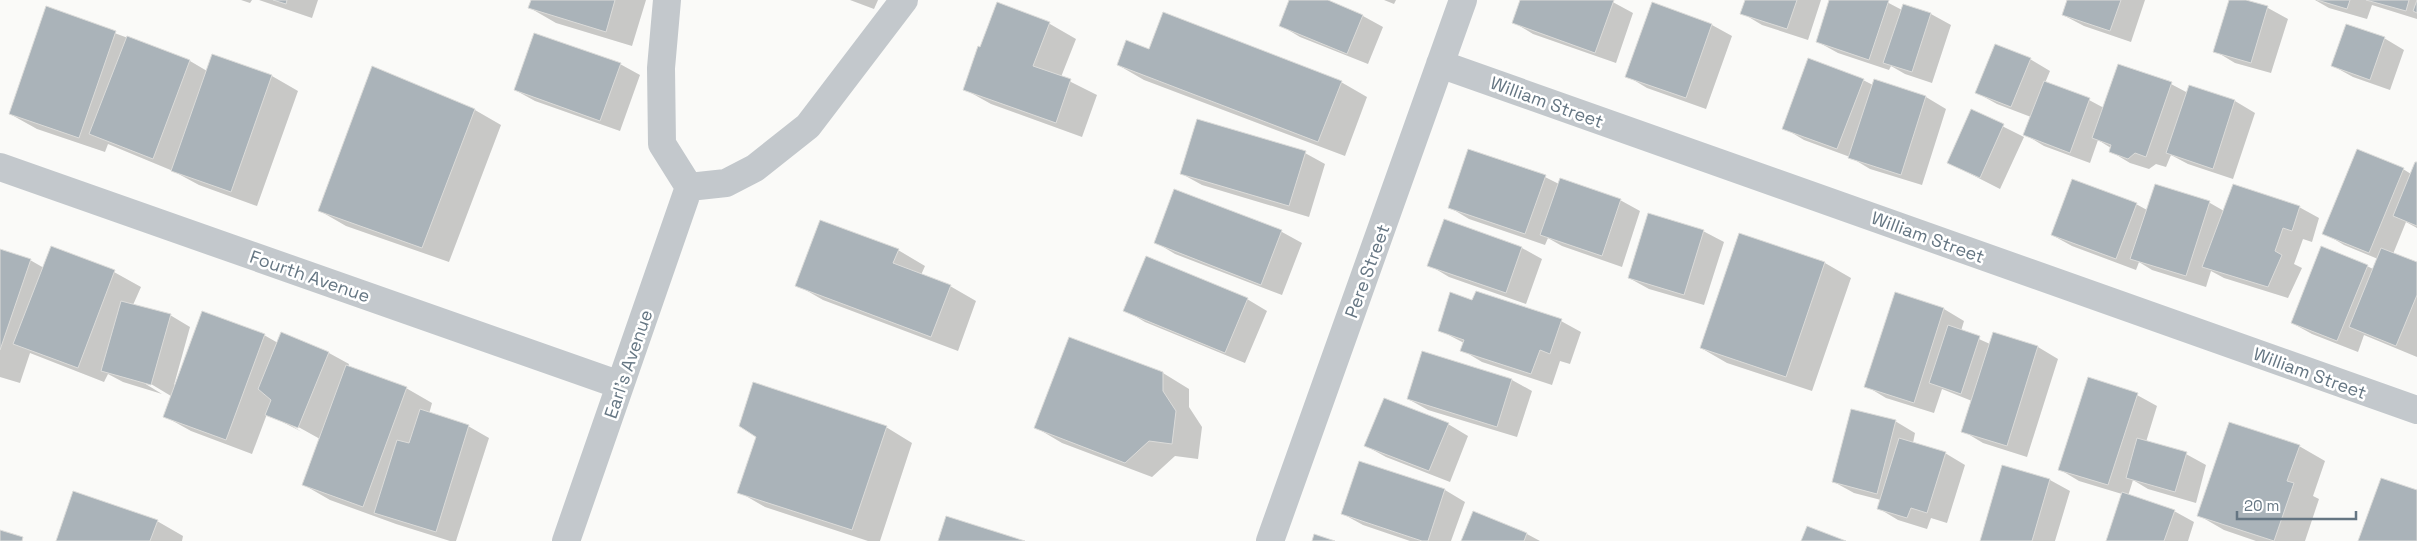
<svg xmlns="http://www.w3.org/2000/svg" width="2417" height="541" viewBox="0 0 2417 541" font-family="'Space Grotesk',sans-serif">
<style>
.shadow{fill:#0003}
.building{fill:#aab3b9;stroke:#dcdcda}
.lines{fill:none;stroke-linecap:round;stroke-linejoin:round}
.minor{stroke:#c3c8cc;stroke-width:28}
.labels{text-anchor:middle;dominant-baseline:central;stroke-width:5;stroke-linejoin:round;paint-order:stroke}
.street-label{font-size:18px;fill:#657683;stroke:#fff}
</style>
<rect width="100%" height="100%" fill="#fafaf8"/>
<!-- shadow -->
<path class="shadow" d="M241,0h11l-2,3z
M259,0h59l-6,18z
M532,0h114l-14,46 -76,-23 -26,-15z
M850,0h28l-4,9z
M1291,0h33l39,16 20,11 -15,37 -68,-27 -20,-12z
M1384,0h12l-2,4z
M1521,0h88l24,13 -17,50 -83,-29 -20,-12z
M1746,0h75l-13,40 -46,-15 -20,-12z
M1831,0h52l19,10 2,-4 27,8 20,11 -19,58 -27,-9 -14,-8 -2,4 -51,-17 -20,-11z
M2068,0h77l-14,42 -47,-16 -21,-11z
M2230,0h12l26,8 20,11 -17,54 -36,-10 -20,-12z
M2315,0h102v19l-45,-14 -5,14 -38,-11z
M998,4l52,20 26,15 -15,38 36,18 -15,42 -91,-33 -27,-15z
M1653,4l59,21 20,11 -26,73 -59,-21 -20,-12z
M47,8l143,53 17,10 65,5 26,15 -41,115 -58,-21 -26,-14 -65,-27 -3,8 -68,-23 -27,-15z
M2384,38l20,12 -14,40 -37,-13 -20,-11z
M2030,59l20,12 -5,12 44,17 15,8 67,-24 17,9 47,8 20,12 -22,66 -45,-15 -17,-9 -5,12 -10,-3 -7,5 -19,-6 -20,-12 1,-3 -13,-8 -8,23 -46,-17 -20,-12 7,-17 -34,-13 -20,-11z
M620,64l20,11 -20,56 -85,-30 -20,-11z
M1118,65l223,17 26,15 -22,59 -201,-76z
M373,68l102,42 26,15 -52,137 -103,-36 -26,-15z
M1863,80l10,5 2,-4 51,16 20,12 -24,76 -52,-16 -20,-12 -46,-17 -20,-12z
M1972,111l52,26 -24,52 -51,-26z
M1305,153l20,11 -16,53 -107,-32 -20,-11z
M2417,164v64l-11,-6 -13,32 24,10v93l-53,-22 -6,17 -46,-18 -20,-11 75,-57 6,3 5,-10 -34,-14 -20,-12 79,-64 8,5z
M1545,177l14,7 61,16 20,11 -18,56 -60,-21 -14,-8 -3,7 -76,-26 -20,-12z
M2155,185l55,18 14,8 75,-4 20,11 -7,24 -9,-3 -9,25 8,4 -14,30 -64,-20 -13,-7 -5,16 -54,-17 -13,-8 -3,8 -64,-24 -20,-11 84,-31 11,6z
M1175,191l107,41 20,11 -20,52 -107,-41 -20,-12z
M1444,221l78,27 20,11 -16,45 -77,-27 -20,-12z
M821,222l77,28 27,16 -4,9 29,11 26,15 -18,50 -135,-51 -26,-15z
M1703,231l21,11 -20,63 -55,-16 -20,-11z
M1740,234l85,29 26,15 -39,113 -85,-28 -26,-15z
M51,248l63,24 27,15 -8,18 37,10 20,12 -16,58 90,-50 14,8 4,-10 47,20 20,11 -1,3 58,21 26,15 -3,11 39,12 21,12 -33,103h-6l-54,-17 -66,-24 -26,-15 16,-46 -27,-15 -1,2 10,6 -35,-18 -15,40 -61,-23 -27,-15 7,-20 -25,-15 -2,2 18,11 -39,-12 -15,-8 -4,8 -74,-29 -10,30 -20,-6v-127l30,10 14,8z
M1895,293l49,16 20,12 -3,10 29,13 4,-11 44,14 20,12 -31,98 -44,-14 -20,-12 9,-30 -30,-12 -8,24 -48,-15 -20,-12z
M1247,299l20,12 -22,52 -100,-41 -20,-12z
M1473,302l88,19 20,11 -11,32 -10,-3 -8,24 -70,-23 -20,-12 2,-7 -25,-13z
M1423,352l89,28 20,11 -15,46 -89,-27 -20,-11z
M1163,373l26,16v18l13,20 -4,32 -23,-3 -23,21 -90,-34 -27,-16z
M2137,395l20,11 -11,36 40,12 20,11 -10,38 -48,-14 -15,-9 -5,16 46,15 20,11 -6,19h-81l15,-47 -43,-13 -20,-12z
M1895,421l20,12 -2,10 32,10 20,12 -18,58 -16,-5 -4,11 -29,-9 -20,-12 3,-8 -27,-7 -20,-11z
M1448,424l20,12 -18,46 -64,-25 -20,-11z
M886,427l26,16 -32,98h-12l-103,-34 -26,-15 18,-56z
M2299,446l26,15 -12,35 6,3 -14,42h-49l-32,-11 -26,-15z
M1360,462l85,28 20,12 -14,39h-41l-47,-16 -20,-11z
M2050,480l20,11 -15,50h-74z
M1474,513l53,21 13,7h-78z
M157,521l26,15 -1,5h-125z"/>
<!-- building -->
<path class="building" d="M273,0h14l-1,4z
M531,0h84l-9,32 -78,-24z
M1289,0h39l35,15 -16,39 -68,-28z
M1520,0h94l-19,53 -83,-30z
M1745,0h52l-10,29 -47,-15z
M1829,0h60l-20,60 -53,-18z
M2067,0h54l-11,31 -48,-16z
M2229,0h17l22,6 -17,57 -38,-11z
M2317,0h33l-3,9z
M2366,0h43l-3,11z
M2417,0v13l-4,-2z
M997,2l53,20 -17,44 38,13 -15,44 -93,-33 15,-44 2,1z
M1652,2l60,22 -26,74 -61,-21z
M1903,4l28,9 -19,59 -29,-9z
M46,6l70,25 -37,107 -70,-24z
M1163,12l179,69 -24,61 -201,-77 9,-25 23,9z
M2346,24l39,13 -15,43 -39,-14z
M534,33l87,30 -21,58 -86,-31z
M127,36l63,24 -37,99 -64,-25z
M1995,44l36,14 -20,49 -36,-14z
M212,54l60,21 -41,117 -60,-21z
M1808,58l56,21 -27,70 -55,-20z
M2118,64l54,18 -26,75 -11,-4 -7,6 -19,-7 2,-7 -19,-7z
M372,66l103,43 -53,139 -104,-37z
M1874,79l52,17 -25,79 -53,-17z
M2044,81l46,17 -20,55 -47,-18z
M2189,85l46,15 -22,69 -47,-16z
M1971,109l33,15 -24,54 -33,-15z
M1197,119l109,32 -17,55 -109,-32z
M1468,149l78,26 -21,59 -77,-26z
M2357,149l47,19 -35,85 -47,-19z
M2415,162h2v64l-24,-10z
M1560,178l61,21 -19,57 -62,-21z
M2072,179l65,24 -21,56 -65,-24z
M2155,184l55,17 -24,75 -56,-17z
M2233,184l67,22 -8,25 -9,-3 -8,23 7,4 -14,32 -66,-20z
M1174,189l108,41 -21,55 -107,-42z
M1648,213l56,17 -20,65 -56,-17z
M1444,219l78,28 -16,46 -79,-27z
M820,220l79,29 -6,14 58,22 -20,52 -136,-51z
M1739,233l86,29 -39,115 -86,-29z
M51,246l64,24 -37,98 -65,-24z
M2321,246l47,19 -31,76 -46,-18z
M2381,248l36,14v33l-21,51 -47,-19z
M0,249l31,10 -31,91z
M1146,256l102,42 -23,55 -102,-42z
M1476,291l86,28 -12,35 -10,-4 -9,24 -71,-23 4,-11 -26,-9 12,-39 22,8z
M1895,292l49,16 -30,95 -50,-16z
M121,301l50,13 -20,71 -50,-14z
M202,311l63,23 -39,106 -63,-23z
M1948,325l32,11 -19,58 -32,-11z
M281,332l48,20 -31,76 -33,-13 6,-15 -13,-11z
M1993,332l45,14 -31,100 -46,-14z
M1069,337l94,35v19l13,20 -4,33 -23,-3 -24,22 -91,-35z
M1422,351l90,28 -15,48 -90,-28z
M346,365l61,22 -44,120 -61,-22z
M2088,377l50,16 -30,92 -50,-15z
M753,382l134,44 -35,104 -115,-37 19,-56 -17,-11z
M1384,398l65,25 -20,48 -65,-25z
M420,409l49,16 -33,107 -62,-19 23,-73 12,3z
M1851,409l45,11 -19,74 -45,-12z
M2229,422l71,23 -13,36 7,2 -20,58 -77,-25z
M1899,438l47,14 -19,61 -16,-5 -4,10 -30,-9z
M2137,438l50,14 -12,40 -49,-14z
M1359,461l86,28 -17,52h-6l-81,-27z
M2002,465l48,14 -18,62h-52z
M2381,478l36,12v51h-59z
M73,491l85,29 -8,21h-94z
M2122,492l53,18 -11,31h-58z
M1473,511l54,22 -3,8h-63z
M946,516l79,25h-87z
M1807,526l39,15h-45z
M0,530l23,7 -1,4h-22z
M1314,534l21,7h-23z"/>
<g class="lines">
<!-- minor -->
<path class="minor" d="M667,0l-6,68 1,76 27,43
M1440,64l977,346
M0,167l620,218
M689,187l37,-4 29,-15 53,-42 96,-126
M566,541l123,-354
M1270,541l193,-541"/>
</g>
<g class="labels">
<!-- street labels -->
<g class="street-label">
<text transform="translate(1547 102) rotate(20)">William Street</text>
<text transform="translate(1928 237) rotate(20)">William Street</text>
<text transform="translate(1367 271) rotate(-70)">Pere Street</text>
<text transform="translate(310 276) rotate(19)">Fourth Avenue</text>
<text transform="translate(628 364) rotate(-71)">Earl's Avenue</text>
<text transform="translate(2310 373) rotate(20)">William Street</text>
</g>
</g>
<!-- scale -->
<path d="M2237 511v8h119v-8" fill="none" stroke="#657683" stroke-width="2.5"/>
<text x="2244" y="511" font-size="15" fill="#657683" stroke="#ffffff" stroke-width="4" paint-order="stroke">20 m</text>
</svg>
